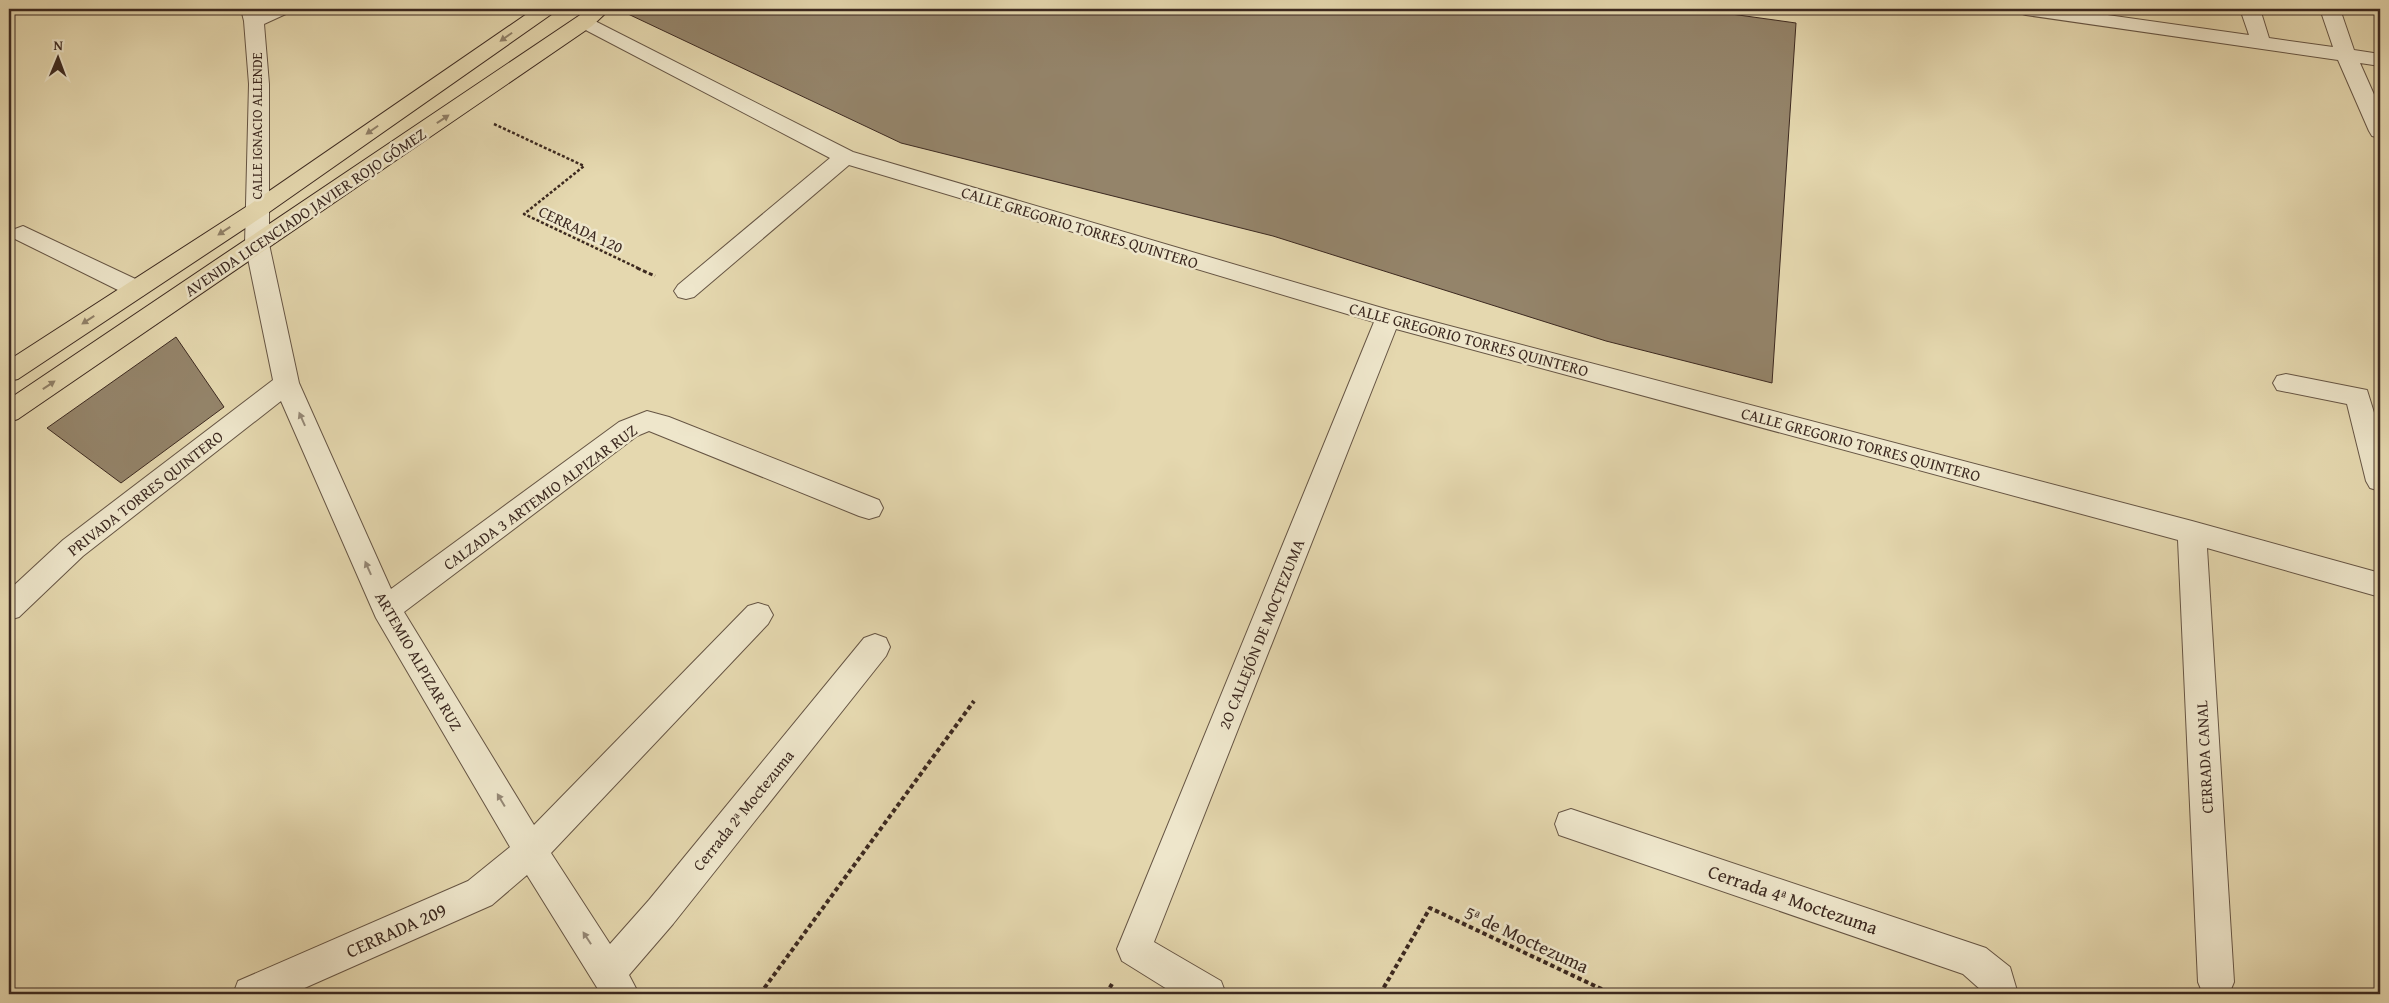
<svg xmlns="http://www.w3.org/2000/svg" width="2389" height="1003" viewBox="0 0 2389 1003" font-family="'Gentium Book Plus',serif">
<style>
.building{fill:#94846a;stroke:#3c2920}
.lines{fill:none;stroke-linecap:round;stroke-linejoin:round}
.minor-casing{stroke:#654;stroke-width:2}
.major-casing{stroke:#3c2920;stroke-width:2}
.path-far2{stroke:#3c2920;stroke-width:2.5;stroke-dasharray:3 2;stroke-linecap:butt}
.path-far1{stroke:#3c2920;stroke-width:3;stroke-dasharray:4 2.5;stroke-linecap:butt}
.path{stroke:#3c2920;stroke-width:4;stroke-dasharray:4.5 3;stroke-linecap:butt}
.minor{fill:#eee6cb;fill-rule:evenodd}
.major{fill:#e5d8af;fill-rule:evenodd}
.oneway{fill:#908068}
.oneway2{fill:#958876}
.labels{text-anchor:middle;dominant-baseline:central;stroke-width:5;stroke-linejoin:round;paint-order:stroke}
.far-street-label{font-size:14px;fill:#3c2920;stroke:#eee6cb}
.street-label{font-size:16px;fill:#3c2920;stroke:#eee6cb}
.near-street-label{font-size:19px;fill:#3c2920;stroke:#eee6cb}
</style>
<rect width="100%" height="100%" fill="#e5d8af"/>
<filter id="stains"><feTurbulence type="fractalNoise" baseFrequency=".004" numOctaves="4"/><feColorMatrix values="0 0 0 0 .2 0 0 0 0 .09 0 0 0 0 .02 0 0 0 .5 -.17"/></filter>
<radialGradient id="worn" r=".72"><stop offset=".6" stop-color="#630" stop-opacity="0"/><stop offset="1" stop-color="#630" stop-opacity=".3"/></radialGradient>
<!-- building -->
<path class="building" d="M634,9h1061l101,14 -24,360 -166,-42 -333,-105 -372,-93 -273,-129z
M176,337l48,70 -103,76 -74,-55z"/>
<g class="lines">
<!-- minor casing -->
<g class="minor-casing">
<path id="minor" d="M241,9h50l-3,4 -24,11 5,60v160l30,139 92,206 228,-167 28,-11 22,6 210,83 4,8 -4,8 -10,3 -10,-3 -210,-85 -12,5 -233,176 130,213 214,-219 10,-3 10,3 5,9 -5,9 -217,229 59,91 39,-44 215,-262 11,-4 11,4 4,9 -4,9 -213,268 -44,51 10,19h-38l-74,-119 -35,30 -201,89h-58l5,-13 230,-100 42,-34 -134,-229 -95,-217 -198,155 -64,61 -10,3v-30l54,-50 210,-160 -28,-136 4,-160 -5,-63z
M2016,9h49l184,26 -9,-26h20l9,29 64,9 -13,-38h20l14,41 26,4v12l-20,-3 20,45v30l-8,-2 -3,-5 -31,-71 -312,-45 -7,-2z
M585,16l268,136 536,158 803,211 188,52v24l-173,-49 27,434 -5,12h-26l-5,-12 -20,-442 -782,-211 -242,613 67,39 5,13h-51l-53,-33 -5,-12 257,-627 -525,-157 -155,132 -8,2 -8,-2 -4,-6 4,-6 152,-127 -252,-132 -3,-4 3,-4z
M23,226l121,57 4,6 -4,6 -8,2 -8,-2 -113,-56 -4,-5 4,-5z
M2286,374l81,16 13,42v59l-10,-3 -4,-7 -19,-77 -70,-14 -4,-7 4,-7z
M1571,809l415,139 24,19 8,27h-36l-1,-4 -18,-16 -404,-139 -4,-11 4,-11z"/>
</g>
<!-- major casing -->
<g class="major-casing">
<path id="major" d="M534,9h22l-3,4 -288,202 -247,164 -9,2v-21l240,-155z
M589,9h21l-18,17 -574,393 -9,3v-23z"/>
</g>
<!-- path-far2 -->
<path class="path-far2" d="M494,124l90,42 -60,48 116,55"/>
<!-- path-far1 -->
<path class="path-far1" d="M637,268l18,8"/>
<!-- path -->
<path class="path" d="M760,994l214,-293
M1106,994l6,-10
M1380,994l50,-86 182,86"/>
<!-- minor -->
<use href="#minor" class="minor"/>
<!-- major -->
<use href="#major" class="major"/>
</g>
<!-- one-way arrows -->
<defs><path id="oneway-solid" d="M-6-.8H1V-3.2L6.5 0L1 3.2V.8H-6Z" transform="scale(1.25)"/></defs>
<g class="oneway">
<use href="#oneway-solid" transform="translate(506 37) rotate(145)"/>
<use href="#oneway-solid" transform="translate(443 119) rotate(-34)"/>
<use href="#oneway-solid" transform="translate(372 130) rotate(145)"/>
<use href="#oneway-solid" transform="translate(224 231) rotate(147)"/>
<use href="#oneway-solid" transform="translate(88 320) rotate(147)"/>
<use href="#oneway-solid" transform="translate(49 385) rotate(-34)"/>
</g>
<g class="oneway2">
<use href="#oneway-solid" transform="translate(302 419) rotate(-114)"/>
<use href="#oneway-solid" transform="translate(368 568) rotate(-114)"/>
<use href="#oneway-solid" transform="translate(501 800) rotate(-121)"/>
<use href="#oneway-solid" transform="translate(587 938) rotate(-123)"/>
</g>
<g class="labels">
<!-- far-street labels -->
<g class="far-street-label">
<text transform="translate(257 126) rotate(-90)">CALLE IGNACIO ALLENDE</text>
</g>
<!-- street labels -->
<g class="street-label">
<text transform="translate(305 212) rotate(-34)">AVENIDA LICENCIADO JAVIER ROJO GÓMEZ</text>
<text transform="translate(1080 227) rotate(17)">CALLE GREGORIO TORRES QUINTERO</text>
<text transform="translate(581 229) rotate(25)">CERRADA 120</text>
<text transform="translate(1469 339) rotate(15)">CALLE GREGORIO TORRES QUINTERO</text>
<text transform="translate(1861 444) rotate(15)">CALLE GREGORIO TORRES QUINTERO</text>
<text transform="translate(145 493) rotate(-38)">PRIVADA TORRES QUINTERO</text>
<text transform="translate(540 497) rotate(-36)">CALZADA 3 ARTEMIO ALPIZAR RUZ</text>
<text transform="translate(1261 634) rotate(-68)">2O CALLEJÓN DE MOCTEZUMA</text>
<text transform="translate(419 661) rotate(60)">ARTEMIO ALPIZAR RUZ</text>
<text transform="translate(2204 757) rotate(-93)">CERRADA CANAL</text>
<text transform="translate(743 810) rotate(-51)">Cerrada 2ª Moctezuma</text>
</g>
<!-- near-street labels -->
<g class="near-street-label">
<text transform="translate(1793 899) rotate(19)">Cerrada 4ª Moctezuma</text>
<text transform="translate(396 930) rotate(-24)">CERRADA 209</text>
<text transform="translate(1527 939) rotate(25)">5ª de Moctezuma</text>
</g>
</g>
<!-- margin -->
<rect width="2389" height="1003" fill="none" stroke="#e5d8af" stroke-width="30"/>
<rect x="10" y="10" width="2369" height="983" fill="none" stroke="#3c2920" stroke-width="2.5"/>
<rect x="15" y="15" width="2359" height="973" fill="none" stroke="#3c2920"/>
<!-- north arrow -->
<g transform="translate(58 58) rotate(1)" stroke="#eee6cb" stroke-width="4" paint-order="stroke">
<path d="M0-4L9 19L0 12L-9 19Z" fill="#3c2920"/>
<text y="-8" font-size="14" font-weight="bold" text-anchor="middle" fill="#3c2920">N</text>
</g>
<rect width="100%" height="100%" filter="url(#stains)"/>
<rect width="100%" height="100%" fill="url(#worn)"/>
</svg>
